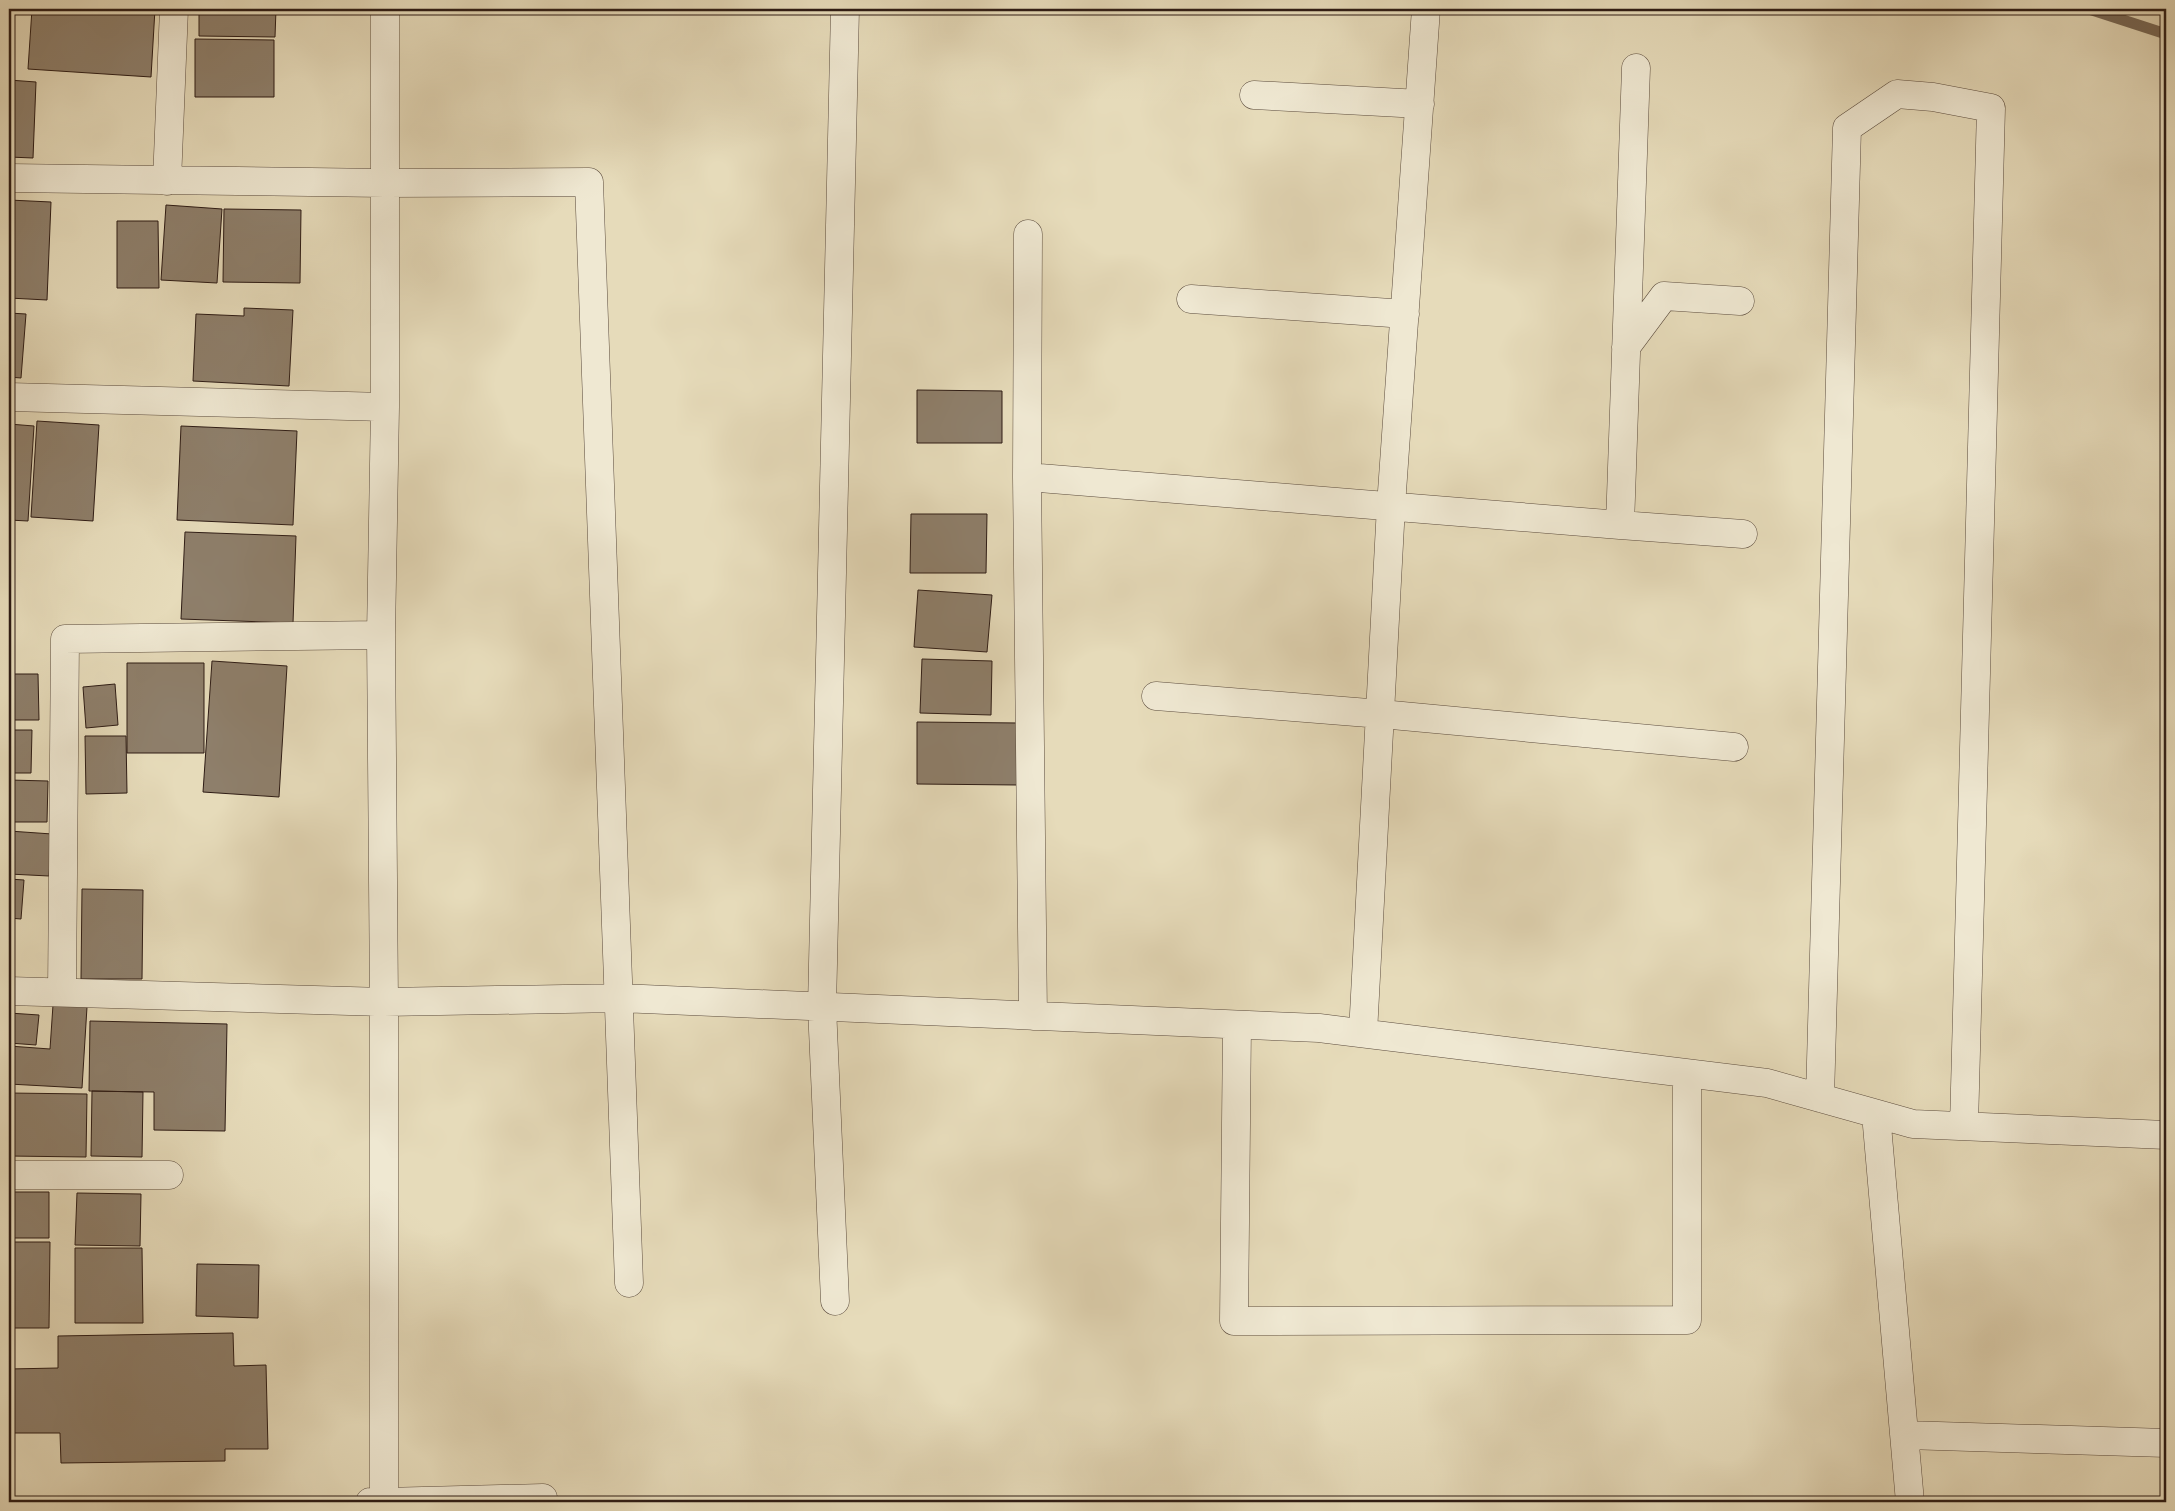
<svg xmlns="http://www.w3.org/2000/svg" width="2175" height="1511" viewBox="0 0 2175 1511" font-family="'IM FELL Great Primer',serif">
<style>
.lines{fill:none;stroke-linecap:round;stroke-linejoin:round}
.stream{stroke:#776856;stroke-width:11}
.building{fill:#8e7f6b;stroke:#2e1c15}
.minor-casing{stroke:#5c4c3e;stroke-width:29}
.minor{stroke:#efe8d2;stroke-width:28}
</style>
<rect width="100%" height="100%" fill="#e6dbba"/>
<filter id="stains"><feTurbulence type="fractalNoise" baseFrequency=".004" numOctaves="4"/><feColorMatrix values="0 0 0 0 .2 0 0 0 0 .09 0 0 0 0 .02 0 0 0 .5 -.17"/></filter>
<radialGradient id="worn" r=".72"><stop offset=".6" stop-color="#630" stop-opacity="0"/><stop offset="1" stop-color="#630" stop-opacity=".3"/></radialGradient>
<g class="lines">
<!-- stream -->
<path class="stream" d="M2089,9l77,25"/>
</g>
<!-- building -->
<path class="building" d="M32,9h123l-4,68 -123,-8z
M199,9h77l-1,28 -76,-1z
M195,39l79,1v57h-79z
M9,80l27,2 -3,76 -24,-1z
M9,200l42,2 -4,98 -38,-2z
M166,205l56,4 -5,74 -56,-3z
M224,209l77,1 -1,73 -77,-1z
M117,221h41l1,67h-42z
M244,308l49,2 -4,76 -96,-5 3,-67 48,2z
M9,313l17,1 -5,64 -12,-1z
M917,390l85,1v52h-85z
M37,421l62,4 -6,96 -62,-4z
M9,424l25,2 -6,95 -19,-1z
M181,426l116,5 -4,94 -116,-5z
M911,514h76l-1,59h-76z
M185,532l111,4 -3,87 -112,-4z
M918,590l74,5 -5,57 -73,-5z
M922,659l70,2 -1,54 -71,-2z
M212,661l75,5 -8,131 -76,-5z
M127,663h77v90h-77z
M9,674h29l1,46h-30z
M115,684l3,41 -32,3 -3,-41z
M917,722l102,1 -1,62 -101,-1z
M9,730h23l-1,43h-22z
M85,736h41l1,57 -41,1z
M9,780l39,1 -1,41h-38z
M9,831l43,3 -3,42 -40,-2z
M9,879l15,1 -3,39 -12,-1z
M82,889l61,1 -1,89h-61z
M53,1005l34,2 -5,81 -73,-4v-38l41,3z
M9,1013l30,2 -3,30 -27,-2z
M90,1021l137,3 -2,107 -71,-1v-38l-65,-1z
M92,1091l51,1 -1,65 -51,-1z
M9,1093l78,1 -1,63 -77,-1z
M9,1192h40v46h-40z
M77,1193l64,1 -1,52 -65,-1z
M9,1242h41l-1,86h-40z
M75,1248h67l1,75h-68z
M197,1264l62,1 -1,53 -62,-2z
M233,1333l1,33 32,-1 2,84h-43v12l-164,2 -1,-30h-51v-64l49,-1v-32z"/>
<g class="lines">
<!-- minor casing -->
<g class="minor-casing">
<path id="minor" d="M1254,95l166,9
M9,178l376,5 204,-1 40,1101
M167,181l7,-172
M1191,299l214,15
M1626,347l38,-51 76,5
M9,397l376,10
M1027,477l1,-243
M1620,525l123,9
M1156,696l225,18 353,33
M9,991l375,11 -3,-367 4,-228v-398
M62,992l3,-353 316,-4
M1033,1016l-6,-539 593,48 16,-457
M1237,1025l-3,296 453,-1v-246
M1363,1033l28,-527 35,-497
M1820,1098l27,-970 50,-34 36,3 58,11 -27,1018
M1876,1114l34,388
M9,1175h160
M835,1301l-13,-294 23,-998
M1906,1435l260,8
M370,1502h14v-500l236,-4 699,30 448,55 146,41 253,11
M384,1502l159,-4"/>
</g>
<!-- minor -->
<use href="#minor" class="minor"/>
</g>
<!-- margin -->
<rect width="2175" height="1511" fill="none" stroke="#e6dbba" stroke-width="30"/>
<rect x="10" y="10" width="2155" height="1491" fill="none" stroke="#2e1c15" stroke-width="2.5"/>
<rect x="15" y="15" width="2145" height="1481" fill="none" stroke="#2e1c15"/>
<rect width="100%" height="100%" filter="url(#stains)"/>
<rect width="100%" height="100%" fill="url(#worn)"/>
</svg>
